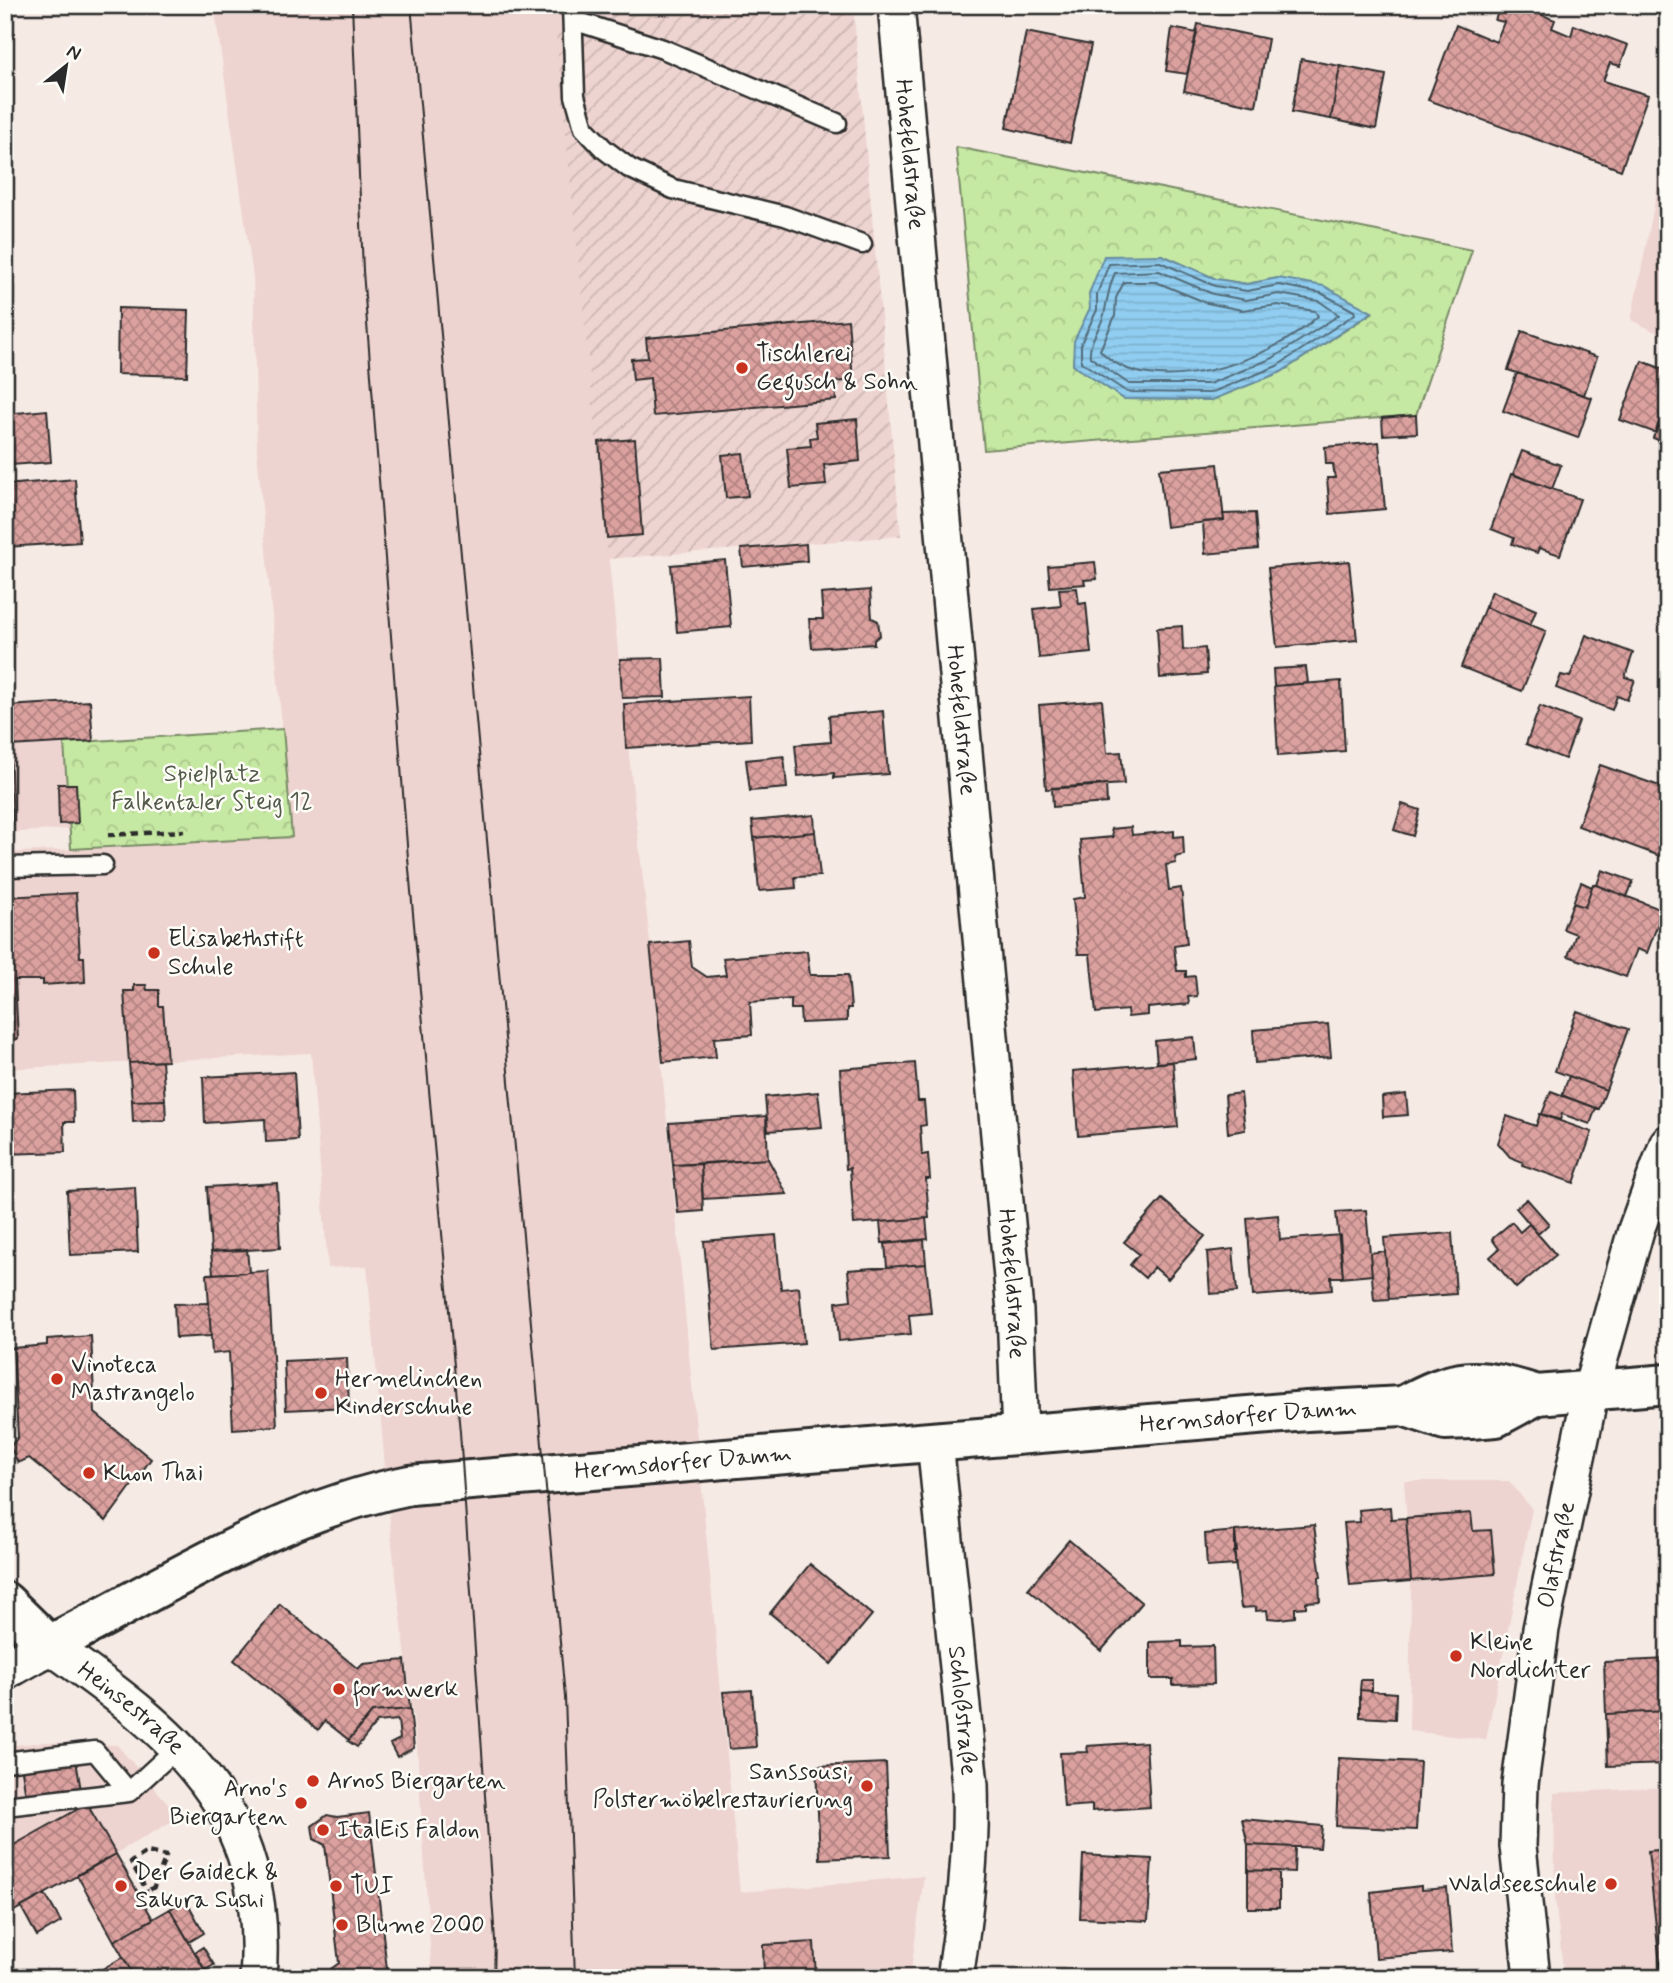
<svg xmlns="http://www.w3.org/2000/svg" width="1673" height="1983" viewBox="0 0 1673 1983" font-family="Mynerve,sans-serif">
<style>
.built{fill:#eed4d0}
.industrial{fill:url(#industrial-furrows)}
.forest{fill:url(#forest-crowns);stroke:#788a66;stroke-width:2;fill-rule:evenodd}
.water{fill:url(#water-rules);stroke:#688ca1;stroke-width:2}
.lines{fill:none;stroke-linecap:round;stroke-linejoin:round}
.shore{stroke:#536c7a;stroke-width:2}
.building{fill:url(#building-cross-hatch);stroke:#2b2b2b;stroke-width:2}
.service-casing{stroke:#2b2b2b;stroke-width:23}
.minor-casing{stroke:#2b2b2b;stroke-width:40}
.tertiary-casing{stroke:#2b2b2b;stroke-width:44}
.secondary-casing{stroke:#2b2b2b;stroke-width:44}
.path{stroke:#2b2b2b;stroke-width:4.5;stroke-dasharray:7 5;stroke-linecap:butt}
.service{stroke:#fdfcf7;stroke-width:18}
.minor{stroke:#fdfcf7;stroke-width:35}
.tertiary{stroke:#fdfcf7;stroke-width:38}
.secondary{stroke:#fdfcf7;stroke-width:38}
.tram{stroke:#2b2b2b;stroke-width:2}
.poi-dot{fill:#c8321e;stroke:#fdfcf7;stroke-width:2.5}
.labels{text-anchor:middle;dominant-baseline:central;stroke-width:5;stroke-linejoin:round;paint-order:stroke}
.street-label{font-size:24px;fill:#2b2b2b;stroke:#fdfcf7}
.poi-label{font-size:24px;fill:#2b2b2b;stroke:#fdfcf7;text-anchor:start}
.park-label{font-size:24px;fill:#525a49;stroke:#fdfcf7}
</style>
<defs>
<pattern id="industrial-furrows" width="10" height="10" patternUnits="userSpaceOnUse" patternTransform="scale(1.75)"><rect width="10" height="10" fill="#eed4d0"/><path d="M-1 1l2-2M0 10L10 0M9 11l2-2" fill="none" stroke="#ccb6b3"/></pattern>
<pattern id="forest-crowns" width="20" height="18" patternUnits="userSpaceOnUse" patternTransform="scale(1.75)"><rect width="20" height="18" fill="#c5e8a2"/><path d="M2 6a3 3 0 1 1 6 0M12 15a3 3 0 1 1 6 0" fill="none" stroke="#a9c78c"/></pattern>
<pattern id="water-rules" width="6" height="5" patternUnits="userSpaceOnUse" patternTransform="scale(1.75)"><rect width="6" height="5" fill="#90cdf0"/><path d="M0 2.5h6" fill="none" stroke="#7cb0ce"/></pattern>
<pattern id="building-cross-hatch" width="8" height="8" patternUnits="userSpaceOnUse" patternTransform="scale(1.75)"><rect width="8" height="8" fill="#dba19f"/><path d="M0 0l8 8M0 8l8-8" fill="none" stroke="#b28382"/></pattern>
</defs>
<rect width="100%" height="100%" fill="#f6eae5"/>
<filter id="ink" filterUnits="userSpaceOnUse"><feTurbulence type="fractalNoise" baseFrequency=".0143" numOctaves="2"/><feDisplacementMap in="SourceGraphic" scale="14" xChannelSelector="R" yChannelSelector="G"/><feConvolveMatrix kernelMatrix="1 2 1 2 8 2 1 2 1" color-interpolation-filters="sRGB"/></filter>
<g filter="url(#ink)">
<!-- built -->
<path class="built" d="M214,5h354l2,25 -14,-4 67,675 27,241 90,950 184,-16 -14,102h-478l-15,-230 -25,-203 -25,-279 -39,2 -17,-215 -306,16v-216l287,-17 -35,-384 -4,-175z
M1668,136v202l-37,-18z
M64,743l5,86 -64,4v-86z
M1404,1481h105l23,28 -46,231 -77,-9 2,-150z
M44,1742l73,3 63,72 -175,99v-170z
M1668,1787v191h-104l-9,-79 -1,-106z"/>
<!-- industrial -->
<path class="industrial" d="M568,5h285l48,531 -293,23 -53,-534 14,5z"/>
<!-- forest -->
<path class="forest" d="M956,147l516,103 -56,165 -432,35zM1162,255l54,24 31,5 31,-6 94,35 -91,59 -69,28 -88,-1 -51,-34c3,-63 43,-76 89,-110z
M283,729l9,108 -221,12 -7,-106z"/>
<!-- water -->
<path class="water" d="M1162,255l54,24 31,5 31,-6 46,8 48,26 -91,60 -69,28 -88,-1 -51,-34 1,-24 16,-33 -1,-14 15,-38z"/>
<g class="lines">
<!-- shore -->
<path class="shore" d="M1160,262l55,24 32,5 32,-6 42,8 33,18 1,3 -78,52 -67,27 -83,-1 -46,-30v-19l16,-33v-16l12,-30z
M1159,271l54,23 33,6 33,-6 40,7 20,14 -66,43 -64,26h-80l-39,-27c-2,-18 13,-30 15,-47 3,-14 4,-24 10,-37z
M1124,282h32l51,21 35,7 36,-5 37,6 3,5c-44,44 -170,89 -218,34l15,-34 1,-18z"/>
</g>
<!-- building -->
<path class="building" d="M1501,5h17l37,15 -3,8 19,8 3,-11 54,20 -8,21 -10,-3 -7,18 45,14 -27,75 -193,-70 28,-75 40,17 8,-20 -9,-2z
M1198,24l70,15 -12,67 -72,-15z
M1172,28l25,5 -10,41 -21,-3z
M1026,32l65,13 -21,98 -64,-15z
M1301,59l39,7 -9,53 -39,-7z
M1340,66l46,9 -10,54 -45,-10z
M118,308l71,2 -2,66 -70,-2z
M848,320l5,60 -18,2 1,18 -183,16 -3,-38 -17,2 -2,-21 17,-1 -2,-20z
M1522,331l75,26 -13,38 -76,-25z
M1642,361l26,10v28l-12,34 -36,-13z
M1517,373l75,25 -14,40 -75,-27z
M1668,399v45l-15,-6z
M47,410l4,52 -40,3 -5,-51z
M1416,415l1,18 -34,2 -1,-17z
M857,419l3,42 -36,4 2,20 -35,3 -4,-40 24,-2 -1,-8 7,-1 -2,-14z
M635,439l7,96 -35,3 -8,-96z
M1379,442l6,67 -55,5 -3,-36h8l-2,-14h-7l-1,-17z
M1522,451l39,14 -9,24 -39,-15z
M743,453l5,43 -22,2 -4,-43z
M1218,464l6,56 -58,7 -7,-58z
M1511,474l69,25 -20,56 -21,-7 -2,5 -25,-9 2,-6 -23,-9z
M75,479l5,63 -73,5 -2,-62z
M1255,513l3,36 -53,5 -2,-32 21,-2 -1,-6z
M806,544l1,17 -64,6 -2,-18z
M725,560l6,67 -54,5 -6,-67z
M1349,561l8,79 -80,7 -9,-79z
M1095,562l2,17 -13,1 1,4 -35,3 -2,-21z
M1077,588l2,16 7,-1 5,50 -52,5 -5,-49 27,-3 -2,-17z
M870,590l2,28 6,3 2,14 -6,5v4l-62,4 -3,-29h14l-2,-25z
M1492,591l44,19 -6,15 -45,-18z
M1485,607l61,24 -24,60 -61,-24z
M1182,626l1,24 22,-2 2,26 -47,4 -3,-50z
M1586,635l47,18 -8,24 10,3 -8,20 -10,-4 -5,14 -56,-22 5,-13 9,2z
M663,658l2,39 -43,1 -2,-39z
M1306,667l2,16 -34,3 -1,-17z
M1341,681l4,70 -67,5 -4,-70z
M749,696l2,44 -125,8 -2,-44z
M1102,700l5,53 14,-1 3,32 -78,5 -7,-84z
M90,701l3,40 -83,5 -3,-40z
M1540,706l39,15 -14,38 -39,-15z
M883,711l5,63 -54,4v-5l-36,3 -3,-31 36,-3 -2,-26z
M5,746h5l3,78h-8z
M784,756l3,32 -37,3 -4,-31z
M1600,765l68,24v70l-90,-33z
M58,784h18l2,39 -19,1z
M1106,784l1,19 -54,4 -1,-19z
M1402,804l18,6 -7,26 -19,-6z
M814,815l1,17 -61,6 -2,-17z
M1131,827l1,8 42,-4v6l9,-1 1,19 -9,2 1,6 -10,2 3,25 12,-2 6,56 -13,2 3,25h9v6l9,-1 2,20 -9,1 1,7 -41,4v7l-20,2 -1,-7 -31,3 -6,-59h-12l-5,-55 12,-2 -5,-57 33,-3 -2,-8z
M815,832l5,44 -25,1 1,11 -37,3 -5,-53z
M1602,870l31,11 -6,16 -30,-12z
M5,879l1,18 70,-4 4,64h4l1,25 -42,3v-5h-28l3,59 -13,2z
M1581,882l11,5 -7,20 -12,-4z
M1593,884l70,26 -16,43 -10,-4 -11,28 -58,-21 8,-22 -13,-5 10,-26 12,4z
M689,941l3,26 15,10 19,-2 -3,-17 84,-7 3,24h38l3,33h-4v13l-46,2 -1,-14h-9v-10l-41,3 2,33 -38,3 2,19 -53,5 -13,-117z
M134,985h12l1,5h12v16h4l4,55 -38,2 -5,-72h10z
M1577,1011l51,18 -22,61 -51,-19z
M1328,1024l3,33 -76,6 -2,-33z
M1194,1037l2,22 -39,4 -2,-22z
M162,1061l3,39 -33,1 -3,-38z
M1173,1062l5,65 -100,9 -5,-65z
M915,1063l3,38h6l2,24 -6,1 2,29 6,-1 2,25h-4l3,39 -75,6 -4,-56 -4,1 -6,-100z
M294,1072l4,68 -32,2 -1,-23 -60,4 -2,-46z
M1569,1076l37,14 -7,19 -37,-13z
M73,1090l1,32h-10l1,30 -60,2v-61z
M1551,1091l45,17 -6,16 -28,-10 -2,6 -18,-6z
M818,1092l4,35 -54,4 -3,-34z
M1241,1093l4,37 -17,3 -3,-38z
M1406,1094l2,21 -25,2 -1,-20z
M165,1100l1,20 -33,2 -1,-21z
M1540,1114l52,18 -18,51 -52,-18 1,-3 -13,-5 -12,-14 9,-27 29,10z
M766,1116l2,43 -95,6 -4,-42z
M768,1159l19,35 -84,5 -2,-35z
M701,1164l2,47 -25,2 -5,-48z
M277,1183l3,65 -69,4 -4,-65z
M135,1187l3,65 -68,3 -3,-64z
M1162,1199l43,37 -37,43 -14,-12 -9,11 -15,-13 9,-11 -15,-12z
M1527,1199l22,25 -11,10 -22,-26z
M1366,1210l6,65 -32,3 3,-1 -7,-65z
M1278,1215l2,25 60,-5 3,42h-12l1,13 -79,6 -6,-78z
M926,1218l2,21 -46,4 -2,-21z
M1512,1222l8,10 9,-8 27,31 -40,33 -26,-31 9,-8 -7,-10z
M1452,1233l4,61 -67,5 -5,-61z
M776,1235l5,54 18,-2 5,56 -90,7 -10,-109z
M924,1240l2,24 -39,3 -2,-23z
M247,1249l2,23 -36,2 -2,-22z
M1233,1249l4,43 -27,2 -3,-42z
M1385,1251l4,48 -15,1 -4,-47z
M926,1264l5,49 -22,2 2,19 -72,7 -3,-39 15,-2 -3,-30z
M268,1271l9,155 -44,3 -4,-77 -17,2 -5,-80z
M209,1303l2,33 -35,2 -2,-34z
M91,1336l4,77 56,46 -45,62 -77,-63 -11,5 -8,-16 8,-10 -5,-89 34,-3v-6z
M347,1358l2,49 -63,3 -2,-49z
M1390,1507l1,12 15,-1 5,63 -61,5 -6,-63 16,-1 -1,-12z
M1471,1513l2,18 18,-1 4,44 -84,7 -5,-63z
M1314,1525l7,52h-2l1,24 -14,1v5l-11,1v9l-16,2 -11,-1 -1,-8 -11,1v-4l-15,1 -7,-56h3l-2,-21z
M1235,1531v34l-28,2 -2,-33z
M1069,1540l73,63 -41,48 -73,-62z
M810,1564l62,51 -41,49 -61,-51z
M280,1604l78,65 5,-5 42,-4 5,49 -38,3 -23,28 -24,-19 -7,9 -84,-70z
M1182,1641v6l31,-1 1,38 -41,1v-6h-23v-37z
M1668,1659v52l-62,3 -2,-52z
M1361,1680h11v11l-12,-1z
M752,1690l4,57 -27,2 -6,-57z
M1360,1690l36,3 -1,26 -35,-2z
M410,1709l4,39 -17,9 -7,-13 10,-5 -2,-19 -21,2 -20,25 -9,-6 24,-29z
M1668,1711v53l-60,2 -2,-52z
M1146,1742l4,65 -58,4v-6l-28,2 -4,-54 28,-1 -1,-6z
M75,1755l8,47 -55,9 -7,-47z
M1339,1758l81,4 -4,68 -80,-4z
M886,1763l4,93 -70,3 -4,-93z
M87,1804l29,50 -111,62v-66z
M369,1813l19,165h-56l-1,-9 8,-6 -14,-118 -11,-6 -2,-13 15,-11 10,2z
M1242,1819l80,7 -2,22 -72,-3z
M1248,1845l47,2 -1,25 -46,-2z
M1668,1849v129h-13l6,-4 -13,-123z
M116,1854l37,65 -39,22 -37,-66z
M1083,1855l69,4 -4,62 -68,-3z
M1248,1870l31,1v37h-31z
M1421,1886v4l26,-2 5,64 -76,6 -5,-66z
M45,1894l16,28 -24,14 -16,-29z
M186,1900l18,33 -15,9 -19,-33z
M170,1909l38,67 -73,2 -21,-37z
M814,1942l2,36h-52l-1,-33z
M203,1947l11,18 -9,5 -10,-18z
M123,1957l12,21h-41l-2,-3z"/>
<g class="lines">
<!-- service casing -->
<g class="service-casing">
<path id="service" d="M572,5l3,91 9,32 20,21 25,19 44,21 112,27 77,28
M573,20l90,29 174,74
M5,867l98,-2
M5,1762l90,-11 34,41
M5,1806l124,-14 49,-45"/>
</g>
<!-- minor casing -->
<g class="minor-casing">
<g id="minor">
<path id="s1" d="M896,5l119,1306 5,124"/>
<path id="s2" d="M935,1442l35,343c2,66 -5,128 -15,193"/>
<path id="s3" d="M48,1644c127,90 223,162 210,334"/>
<path id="s4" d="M1532,1978l-14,-132 2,-62 21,-155 50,-239 45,-160 32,-87"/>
</g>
</g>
<!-- tertiary casing -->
<g class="tertiary-casing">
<path id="tertiary" d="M5,1602l43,42"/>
</g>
<!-- secondary casing -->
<g class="secondary-casing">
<g id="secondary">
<path d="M1403,1406c55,-30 74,-30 134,-11"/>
<path id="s5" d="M5,1670c40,-24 81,-43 122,-66 91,-49 180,-99 283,-119l897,-74 96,-5 42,14 26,-1 25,-2 41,-22 131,-11"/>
</g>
</g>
<!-- path -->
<path class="path" d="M108,835l76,-4
M140,1896l14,-9 12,-31 -19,-4 -16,10 16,29"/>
<!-- service -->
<use href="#service" class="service"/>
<!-- minor -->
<use href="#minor" class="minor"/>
<!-- tertiary -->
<use href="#tertiary" class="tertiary"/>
<!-- secondary -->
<use href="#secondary" class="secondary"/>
<!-- tram -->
<path class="tram" d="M352,5l11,266 45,587 52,574 35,509 -1,37
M411,5l154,1692 10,281"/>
</g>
</g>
<!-- markers -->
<g class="poi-dot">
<circle cx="742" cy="368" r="7"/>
<circle cx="154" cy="953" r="7"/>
<circle cx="57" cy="1379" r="7"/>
<circle cx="321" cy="1393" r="7"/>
<circle cx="89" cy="1473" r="7"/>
<circle cx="1456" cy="1656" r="7"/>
<circle cx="339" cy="1689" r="7"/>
<circle cx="313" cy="1781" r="7"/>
<circle cx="867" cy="1786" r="7"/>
<circle cx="301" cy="1803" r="7"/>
<circle cx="323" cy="1830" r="7"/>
<circle cx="1611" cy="1884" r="7"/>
<circle cx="121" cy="1886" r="7"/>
<circle cx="336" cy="1886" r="7"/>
<circle cx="342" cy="1925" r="7"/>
</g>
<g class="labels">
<!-- street labels -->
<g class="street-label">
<text stroke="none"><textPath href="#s1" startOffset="150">Hohefeldstraße</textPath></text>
<text stroke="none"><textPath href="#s1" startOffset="718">Hohefeldstraße</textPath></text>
<text stroke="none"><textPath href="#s1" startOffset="1284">Hohefeldstraße</textPath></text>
<text stroke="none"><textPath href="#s5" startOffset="1288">Hermsdorfer Damm</textPath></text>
<text stroke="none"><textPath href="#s5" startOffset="721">Hermsdorfer Damm</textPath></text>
<text stroke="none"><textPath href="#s4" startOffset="427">Olafstraße</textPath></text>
<text stroke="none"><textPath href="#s3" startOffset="105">Heinsestraße</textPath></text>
<text stroke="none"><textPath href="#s2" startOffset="270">Schloßstraße</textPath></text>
</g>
<!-- poi labels -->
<g class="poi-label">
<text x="756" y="354">Tischlerei<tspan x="756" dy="28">Gegusch &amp; Sohn</tspan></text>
<text x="168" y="939">Elisabethstift<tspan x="168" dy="28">Schule</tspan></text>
<text x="71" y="1365">Vinoteca<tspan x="71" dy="28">Mastrangelo</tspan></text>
<text x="335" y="1379">Hermelinchen<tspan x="335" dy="28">Kinderschuhe</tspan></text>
<text x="103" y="1473">Khon Thai</text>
<text x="1470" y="1642">Kleine<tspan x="1470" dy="28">Nordlichter</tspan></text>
<text x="353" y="1689">formwerk</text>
<text x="853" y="1772" text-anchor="end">Sanssousi,<tspan x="853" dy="28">Polstermöbelrestaurierung</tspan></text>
<text x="327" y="1781">Arnos Biergarten</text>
<text x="287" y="1789" text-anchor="end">Arno's<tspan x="287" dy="28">Biergarten</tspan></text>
<text x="337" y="1830">ItalEis Faldon</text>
<text x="135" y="1872">Der Gaideck &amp;<tspan x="135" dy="28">Sakura Sushi</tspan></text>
<text x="1597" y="1884" text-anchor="end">Waldseeschule</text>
<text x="350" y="1886">TUI</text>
<text x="356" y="1925">Blume 2000</text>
</g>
<!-- park labels -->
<g class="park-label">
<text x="212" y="774">Spielplatz<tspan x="212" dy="28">Falkentaler Steig 12</tspan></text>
</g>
</g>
<!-- margin -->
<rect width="1673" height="1983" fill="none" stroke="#fdfcf7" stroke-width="28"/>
<rect x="14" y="14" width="1645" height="1955" fill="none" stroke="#2b2b2b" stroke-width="2.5" filter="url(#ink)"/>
<!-- north arrow -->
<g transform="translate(66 66) rotate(30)" stroke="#fdfcf7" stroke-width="5" paint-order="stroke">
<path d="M0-5L12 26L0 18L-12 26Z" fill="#2b2b2b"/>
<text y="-10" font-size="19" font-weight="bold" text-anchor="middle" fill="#2b2b2b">N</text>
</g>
</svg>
